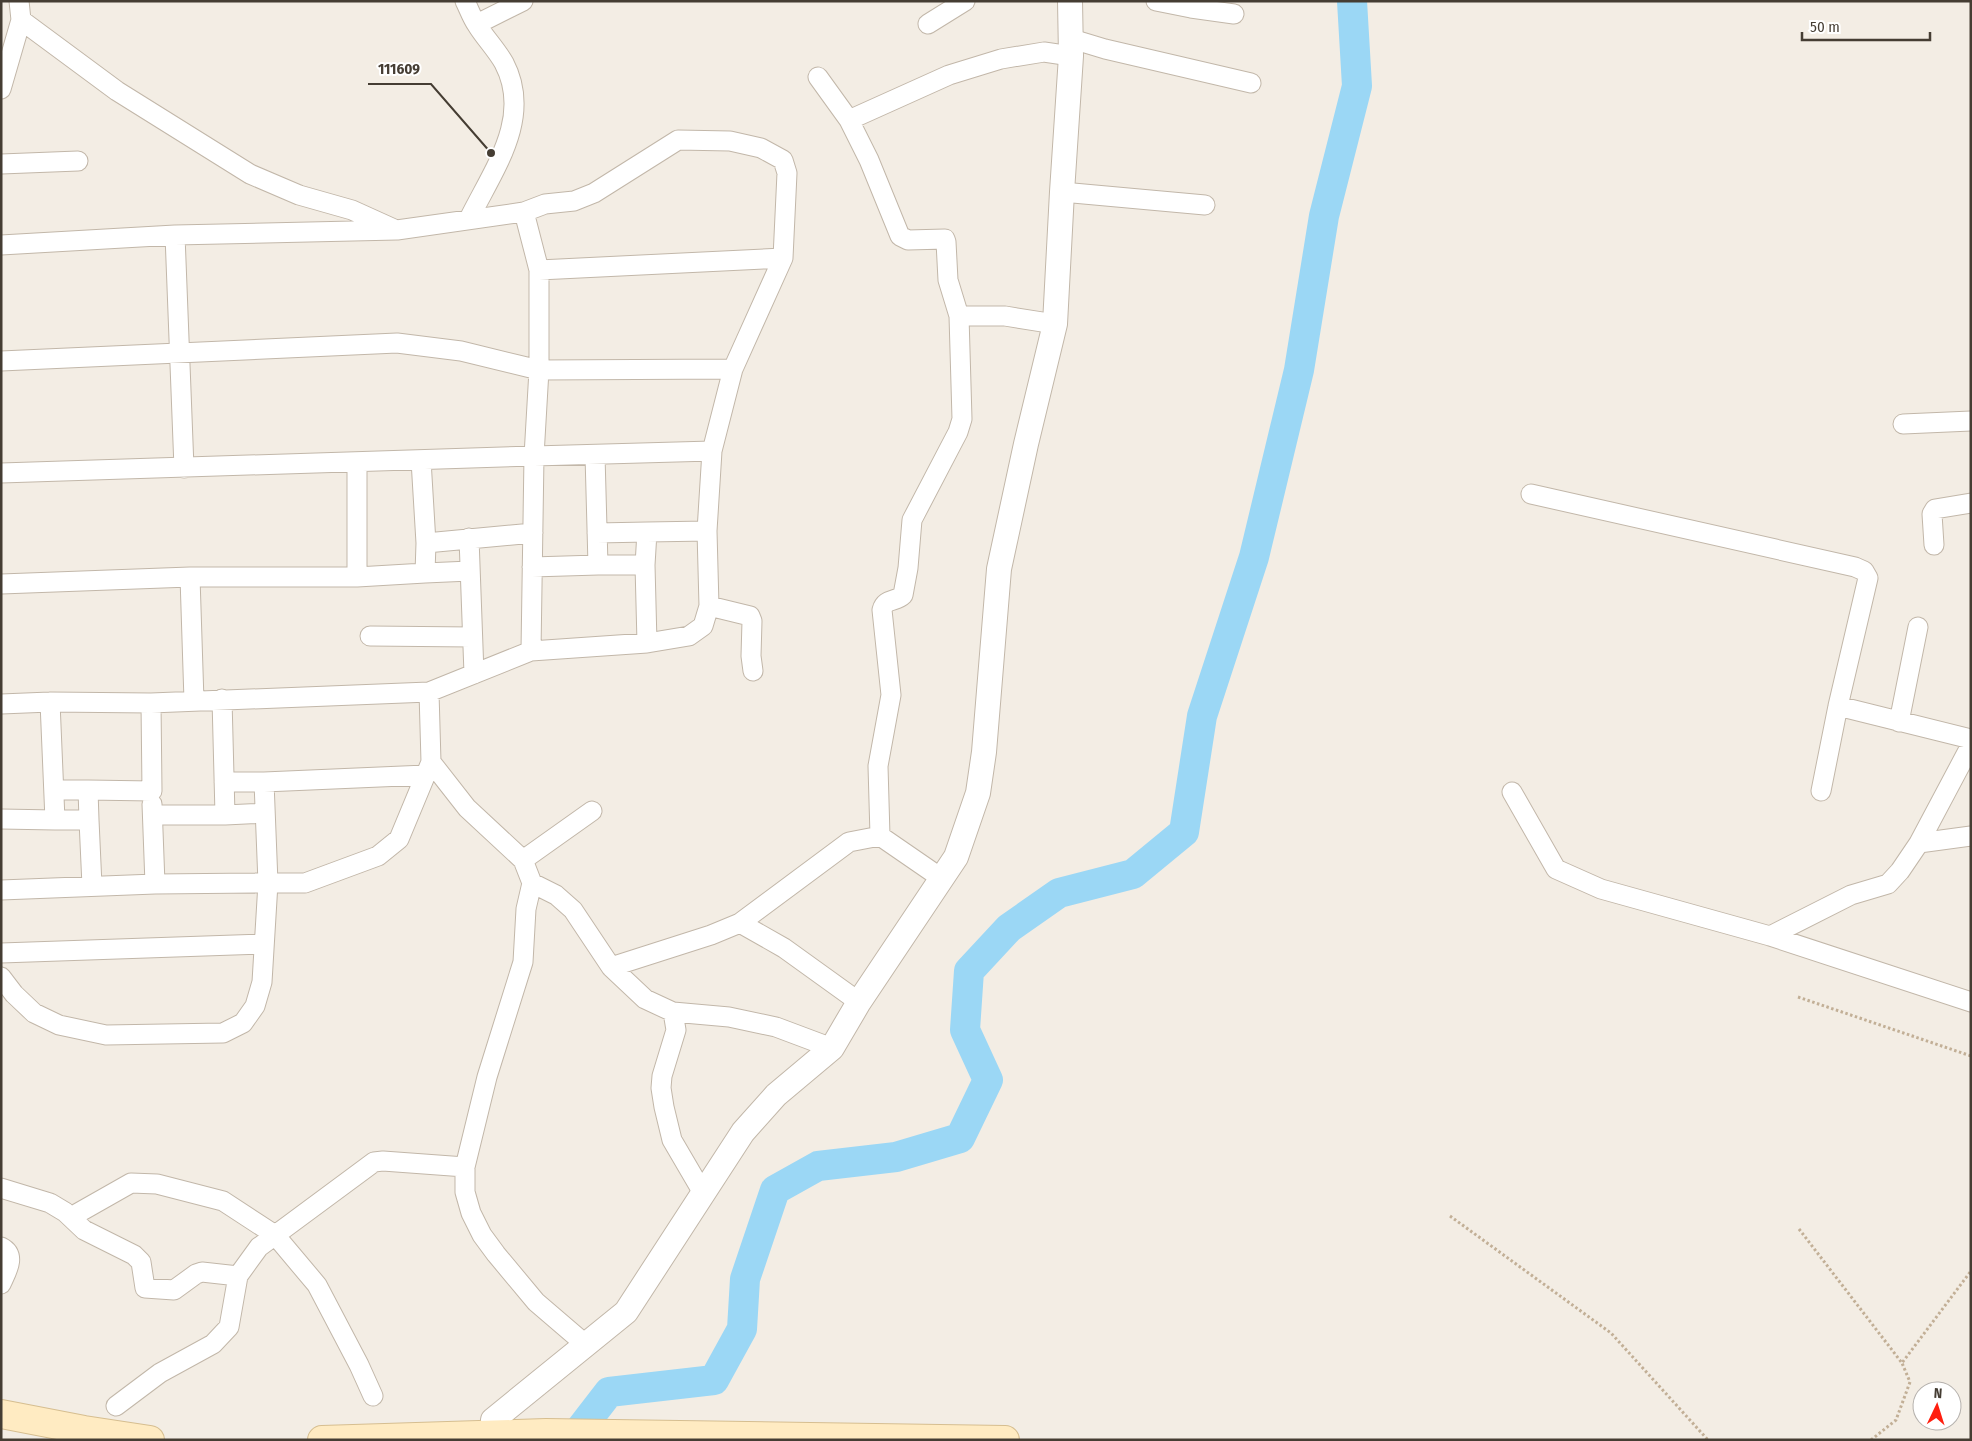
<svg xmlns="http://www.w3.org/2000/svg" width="1972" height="1441" viewBox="0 0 1972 1441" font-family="'Fira Sans Condensed',sans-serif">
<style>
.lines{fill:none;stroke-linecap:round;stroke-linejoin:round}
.river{stroke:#9bd7f5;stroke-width:30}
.minor-casing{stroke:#c2b7a9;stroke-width:21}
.tertiary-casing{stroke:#c2b7a9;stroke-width:26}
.secondary-casing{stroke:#d6be90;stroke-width:30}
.path{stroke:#c2af96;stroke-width:3;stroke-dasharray:2.5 2.5;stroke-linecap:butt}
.minor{stroke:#fff;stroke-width:19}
.tertiary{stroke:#fff;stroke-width:24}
.secondary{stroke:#ffebc2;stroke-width:28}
.leader{fill:none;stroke:#453d33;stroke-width:2}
.callout-dot{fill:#453d33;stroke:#fff;stroke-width:2}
.callout-label{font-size:15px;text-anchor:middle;font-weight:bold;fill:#453d33;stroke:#fff;stroke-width:4;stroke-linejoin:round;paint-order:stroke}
</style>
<rect width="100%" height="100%" fill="#f3ede4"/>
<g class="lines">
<!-- river -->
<path class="river" d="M572,1440l37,-48 105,-12 28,-51 3,-50 30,-89 43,-24 78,-9 64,-19 28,-58 -23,-50 4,-59 40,-43 50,-35 74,-19 51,-42 18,-116 52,-159 45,-187 25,-154 33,-130 -5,-85"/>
<!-- minor casing -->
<g class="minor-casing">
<path id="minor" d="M19,1l2,19 96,71 133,83 49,21 53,15 42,19
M465,1c4,8 7,17 12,24 8,13 19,24 27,38 29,55 -11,107 -35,156
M1156,1l35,7 43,6
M477,24l46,-23
M928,24l37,-23
M1072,39l33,10 146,34
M818,77l31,43 20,40 31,76 8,4 37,-1 1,3 2,38 11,36
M1,89l20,-69
M849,120l100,-45 52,-16 43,-7 27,4
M1,164l77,-3
M1062,192l143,13
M175,235l9,233
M1,245l174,-10 222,-5 127,-18 21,-8 29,-3 20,-8 84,-53 52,1 31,7 22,12 4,13 -4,85 -244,12
M1,361l396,-18 64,8 78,19 194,-1 50,-111
M1903,424l68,-3
M712,451l-5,80 2,75 -6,20 -14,10 -42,7 -116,8 3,-195 178,-5 21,-82
M421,460l5,83
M357,462v115l68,-4 1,-30 107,-10
M1,473l533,-17 5,-86v-100l-15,-58
M1531,494l324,73 9,4 4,7 -30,128 133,33
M597,533l50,-1
M469,538l5,136
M1934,545l-2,-31 3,-5 36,-6
M598,565h47l2,78
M645,565l2,-33 60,-1
M532,567l66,-2 -3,-110
M425,573l45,-2
M1,584l189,-7
M709,606l41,10 2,5 -1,35 2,15
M370,636l102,1
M429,692l102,-41
M194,701l-4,-124h167
M1,704l49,-2 101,1 278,-11 2,70 -32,77 -21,17 -73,27h-37l-4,-101
M1899,722l19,-95
M1971,745l-52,98 52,-7
M431,762l36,46 56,52 9,23 24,12 17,15 38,57 34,32 28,13 56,5 47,10 56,21
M224,782h40l162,-7
M54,790h34
M1821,791l17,-85
M1512,792l44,77 45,20 169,47
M152,804l3,80
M153,815h72l-3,-116
M225,815l40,-2
M1,819l54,1 -5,-118
M55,820h34l-1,-30 64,1 -1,-88
M89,820l3,66
M880,836l-2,-70 13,-71 -9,-85c3,-12 14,-8 21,-15l5,-27 4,-48 46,-88 4,-13 -3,-103h46l50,8
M1919,843l-19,28 -12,13 -37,11 -81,41 201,66
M523,860l69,-49
M532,883l-6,26 -3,53 -36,115 -22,90v25l6,21 11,22 14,19 40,48 49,42
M1,890l154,-6 113,-1 -6,99 -7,24 -12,17 -20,10 -117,2 -47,-10 -25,-12 -20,-19 -13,-17
M1,953l263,-9
M611,967l100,-32 29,-12
M859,1002l-75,-54 -44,-25 109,-81 31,-6 61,42
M673,1012l3,18 -14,46 -1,12 3,19 8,33 31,53
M1,1188l49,15 15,9 19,18 50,25 7,7 4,26 29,2 22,-16 6,-2 36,4 21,-29 115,-85 9,-1 82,6
M71,1217l60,-34 26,1 66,17 52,34 42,50 42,80 14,31
M1,1247c16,8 6,24 0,37
M116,1406l44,-33 53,-29 16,-17 9,-51"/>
</g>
<!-- tertiary casing -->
<g class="tertiary-casing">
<path id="tertiary" d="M493,1420l133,-108 117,-180 33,-37 56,-47 27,-46 97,-145 22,-64 6,-41 15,-183 27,-125 29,-120 7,-132 9,-136 -1,-55"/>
</g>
<!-- secondary casing -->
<g class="secondary-casing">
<path id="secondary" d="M1,1414l83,16 66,10
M322,1440l224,-7 459,7"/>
</g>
<!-- path -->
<path class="path" d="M1798,997l173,59
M1450,1216l161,117 97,107
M1799,1229l103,134 69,-92
M1871,1440l25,-20 14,-38 -8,-19"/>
<!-- minor -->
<use href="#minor" class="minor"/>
<!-- tertiary -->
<use href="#tertiary" class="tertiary"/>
<!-- secondary -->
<use href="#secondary" class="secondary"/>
</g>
<!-- callouts -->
<path class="leader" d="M491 153L431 84H368"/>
<circle class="callout-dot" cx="491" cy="153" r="5"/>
<g class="callout-label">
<text x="399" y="74">111609</text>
</g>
<!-- border -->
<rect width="1972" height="1441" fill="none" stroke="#453d33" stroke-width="5"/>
<!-- north arrow -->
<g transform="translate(1937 1406) rotate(4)"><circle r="24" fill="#ffffff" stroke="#b5b1ad"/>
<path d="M0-4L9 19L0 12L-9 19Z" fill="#ff1f0f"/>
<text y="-8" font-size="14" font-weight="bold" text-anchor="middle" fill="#453d33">N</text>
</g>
<!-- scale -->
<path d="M1802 32v8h128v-8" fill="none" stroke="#453d33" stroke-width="2.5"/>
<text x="1810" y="32" font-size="15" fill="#453d33" stroke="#ffffff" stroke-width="4" paint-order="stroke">50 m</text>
</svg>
